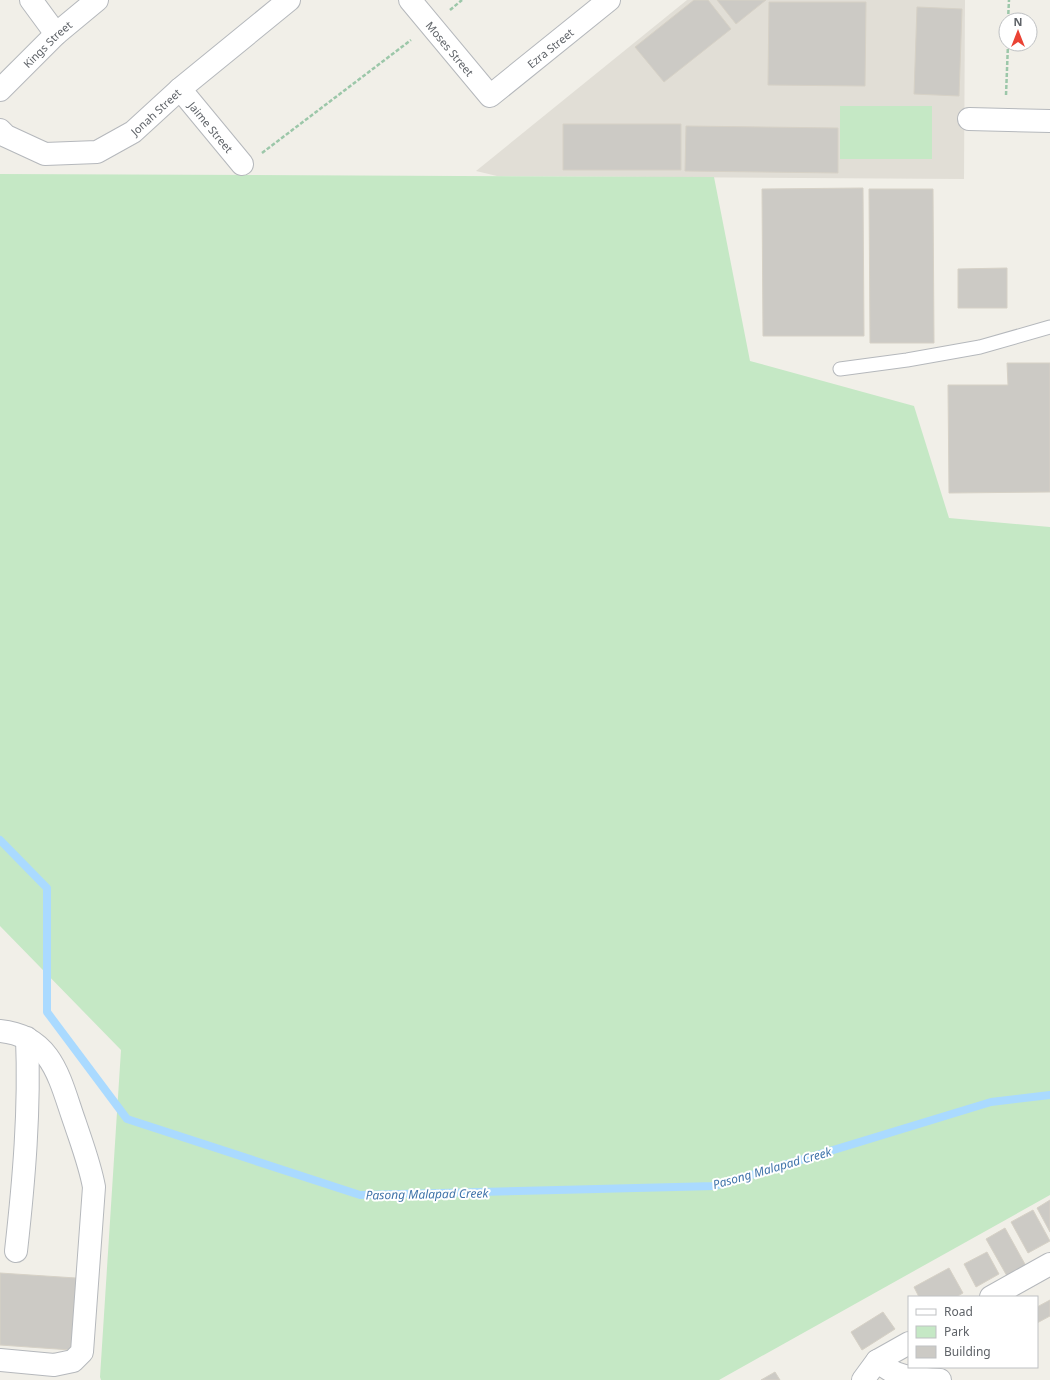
<svg xmlns="http://www.w3.org/2000/svg" width="1050" height="1380" viewBox="0 0 1050 1380" font-family="'Noto Sans',sans-serif">
<style>
.education{fill:#e1ded6}
.green{fill:#c5e8c5}
.lines{fill:none;stroke-linecap:round;stroke-linejoin:round}
.stream{stroke:#aadaff;stroke-width:8}
.building{fill:#cccac5;stroke:#d6d1c6}
.service-casing{stroke:#b5b8bc;stroke-width:15}
.minor-casing{stroke:#b5b8bc;stroke-width:24}
.path{stroke:#9cc7a9;stroke-width:2.5;stroke-dasharray:4 2;stroke-linecap:butt}
.service{stroke:#fff;stroke-width:13}
.minor{stroke:#fff;stroke-width:22}
.labels{text-anchor:middle;dominant-baseline:central;stroke-width:4;stroke-linejoin:round;paint-order:stroke}
.street-label{font-size:11px;fill:#5f6368;stroke:#fff}
.water-label{font-size:12px;font-style:italic;fill:#4174aa;stroke:#fff}
</style>
<rect width="100%" height="100%" fill="#f1efe8"/>
<!-- education -->
<path class="education" d="M687,0h278l-1,179 -467,-3 -21,-5z"/>
<!-- green -->
<path class="green" d="M840,106h92v53h-92z
M0,174l714,3 36,184 164,45 35,112 101,9v668l-331,185h-618l-1,-3 21,-327 -121,-124z"/>
<g class="lines">
<!-- stream -->
<path class="stream" d="M0,840l47,48v124l80,107 233,76 355,-9 276,-84 59,-7"/>
</g>
<!-- building -->
<path class="building" d="M694,0h14l23,29 -67,53 -29,-35z
M717,0h49l-30,24z
M769,2h97l-1,84 -97,-1z
M917,7l45,2 -3,87 -45,-2z
M563,124h118v46h-118z
M686,126l152,2v45l-153,-2z
M863,188l1,148h-101l-1,-147z
M869,189h64l1,154h-64z
M1007,268v40h-49v-39z
M1007,363h43v129l-101,1 -1,-108h60z
M1050,1200v32l-13,-24z
M1033,1210l17,31 -22,12 -17,-31z
M1005,1228l21,38 -19,10 -21,-37z
M987,1252l12,22 -23,13 -12,-23z
M949,1268l14,25 -7,4h-37l-5,-10z
M0,1273l76,5 -5,72 -71,-5z
M1050,1300v16l-13,7v-16z
M883,1312l12,17 -33,21 -11,-18z
M775,1372l5,8h-19z"/>
<g class="lines">
<!-- service casing -->
<g class="service-casing">
<path id="service" d="M840,369l67,-9 73,-13 70,-20"/>
</g>
<!-- minor casing -->
<g class="minor-casing">
<g id="minor">
<path d="M31,0l25,34"/>
<path id="s1" d="M410,0l80,96 119,-96"/>
<path id="s2" d="M180,89l62,75"/>
<path id="s3" d="M0,90l56,-56 41,-34"/>
<path d="M969,119l81,2"/>
<path id="s4" d="M0,130l6,6 39,18 52,-2 36,-20 47,-43 109,-89"/>
<path d="M0,1031c53,5 60,50 75,92 7,21 15,42 19,64l-12,165 -9,9 -19,4 -54,-5"/>
<path d="M16,1251c8,-71 14,-142 11,-213"/>
<path d="M991,1297l59,-33"/>
<path d="M877,1361c21,18 37,17 63,19"/>
<path d="M863,1380l14,-19 32,-18"/>
</g>
</g>
<!-- path -->
<path class="path" d="M450,10l12,-10
M1008,20l1,-20
M1006,95l2,-51
M262,153l149,-113"/>
<!-- service -->
<use href="#service" class="service"/>
<!-- minor -->
<use href="#minor" class="minor"/>
</g>
<g class="labels">
<!-- street labels -->
<g class="street-label">
<text stroke="none"><textPath href="#s3" startOffset="66">Kings Street</textPath></text>
<text stroke="none"><textPath href="#s1" startOffset="63">Moses Street</textPath></text>
<text stroke="none"><textPath href="#s1" startOffset="202">Ezra Street</textPath></text>
<text stroke="none"><textPath href="#s4" startOffset="175">Jonah Street</textPath></text>
<text stroke="none"><textPath href="#s2" startOffset="49">Jaime Street</textPath></text>
</g>
<!-- water labels -->
<g class="water-label">
<text transform="translate(772 1168) rotate(-16)">Pasong Malapad Creek</text>
<text transform="translate(427 1194) rotate(-1)">Pasong Malapad Creek</text>
</g>
</g>
<!-- legend -->
<rect x="908" y="1296" width="130" height="72" fill="#ffffff" stroke="#bfc1c3"/>
<rect x="916" y="1309" width="20" height="6" fill="#ffffff" stroke="#bfc1c3"/>
<text x="944" y="1316" font-size="12" fill="#5f6368">Road</text>
<rect x="916" y="1326" width="20" height="12" fill="#c5e8c5" stroke="#bfc1c3"/>
<text x="944" y="1336" font-size="12" fill="#5f6368">Park</text>
<rect x="916" y="1346" width="20" height="12" fill="#cccac5" stroke="#bfc1c3"/>
<text x="944" y="1356" font-size="12" fill="#5f6368">Building</text>
<!-- north arrow -->
<g transform="translate(1018 32)"><circle r="19" fill="#ffffff" stroke="#bfc1c3"/>
<path d="M0-3L7 15L0 10L-7 15Z" fill="#ea4335"/>
<text y="-6" font-size="11" font-weight="bold" text-anchor="middle" fill="#5f6368">N</text>
</g>
</svg>
